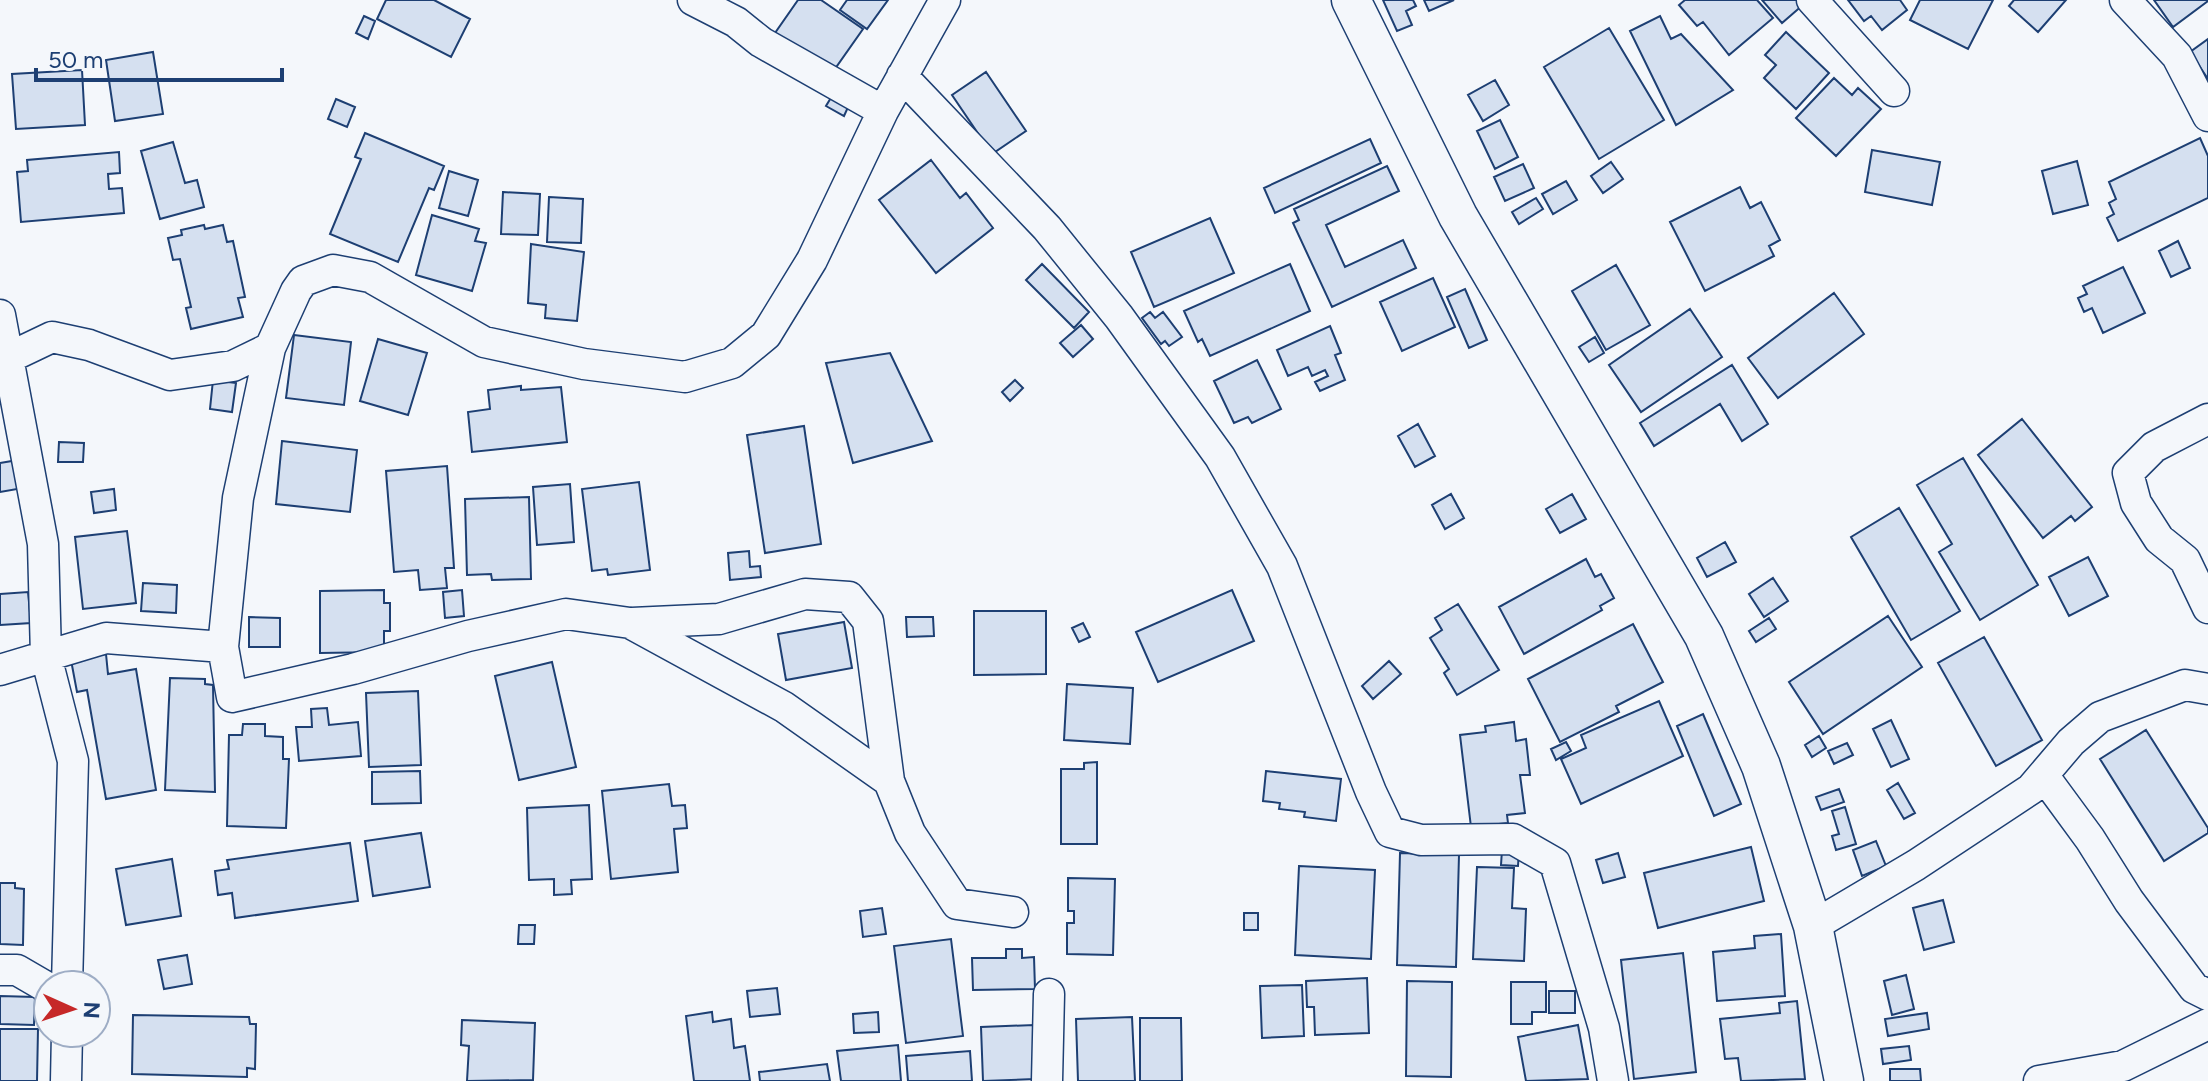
<svg xmlns="http://www.w3.org/2000/svg" width="2208" height="1081" viewBox="0 0 2208 1081" font-family="Figtree,sans-serif">
<style>
.building{fill:#d5e0f0;stroke:#1d3f73;stroke-width:2}
.lines{fill:none;stroke-linecap:round;stroke-linejoin:round}
.minor-casing{stroke:#1d3f73;stroke-width:33}
.tertiary-casing{stroke:#1d3f73;stroke-width:41}
.minor{stroke:#f4f7fb;stroke-width:30}
.tertiary{stroke:#f4f7fb;stroke-width:38}
</style>
<rect width="100%" height="100%" fill="#f4f7fb"/>
<!-- building -->
<path class="building" d="M386,0h48l36,19 -19,38 -74,-38z
M798,0h23l42,29 -31,44 -57,-40z
M847,0h41l-21,29 -27,-19z
M1383,0h30l3,6 -10,5 6,14 -15,6z
M1424,0h30l-25,11z
M1685,0h72l16,18 -44,37 -26,-33 -6,4 -18,-21z
M1762,0h38l4,4 -22,19z
M1848,0h52l7,10 -25,20 -11,-14 -7,5z
M1920,0h73l-25,49 -58,-29z
M2014,0h52l-28,32 -29,-26z
M2154,0h54v1l-35,26z
M364,16l11,5 -7,18 -12,-6z
M1660,16l11,23 10,-5 52,56 -57,35 -46,-94z
M1609,28l55,92 -65,39 -55,-92z
M1786,32l43,41 -33,36 -32,-31 12,-13 -11,-10z
M2208,39v40l-18,-27z
M153,52l10,62 -48,7 -9,-61z
M82,70l3,55 -69,4 -4,-55z
M986,72l40,59 -34,23 -40,-59z
M1834,78l18,17 6,-7 23,21 -45,47 -40,-38z
M1495,80l14,25 -26,16 -15,-26z
M832,96l17,9 -5,11 -18,-10z
M336,99l19,8 -8,20 -19,-8z
M1500,120l18,37 -23,12 -18,-38z
M365,133l79,33 -10,24 -5,-2 -31,74 -68,-28 31,-75 -6,-2z
M2200,138l8,18v42l-90,43 -11,-23 7,-4 -5,-11 7,-4 -7,-17z
M1370,139l11,24 -106,50 -11,-25z
M173,142l12,41 12,-3 7,27 -44,12 -19,-68z
M1872,150l68,12 -8,43 -67,-13z
M119,152l1,21 -12,1 1,15 13,-1 2,25 -103,9 -4,-50 11,-1 -1,-11z
M931,160l29,38 6,-5 27,35 -57,45 -57,-73z
M2077,161l11,44 -35,9 -11,-43z
M1611,162l12,17 -20,14 -12,-17z
M1523,164l11,24 -29,13 -11,-24z
M1387,166l12,25 -73,34 19,42 58,-27 13,28 -84,39 -39,-84 6,-3 -5,-11z
M449,171l29,9 -10,36 -29,-8z
M1566,181l11,19 -24,14 -11,-20z
M1740,187l10,21 11,-6 19,38 -11,6 5,10 -69,35 -35,-69z
M503,192l37,2 -2,41 -37,-1z
M549,197l34,2 -2,44 -34,-1z
M1536,198l7,11 -24,15 -7,-12z
M432,215l47,14 -4,12 11,2 -14,48 -56,-16z
M1210,218l24,55 -80,34 -23,-55z
M204,225l1,4 18,-4 4,17 6,-1 12,56 -7,1 5,19 -52,12 -5,-21 5,-1 -11,-48 -7,1 -5,-22 14,-3 -1,-5z
M2178,241l12,27 -19,9 -12,-26z
M531,244l53,8 -7,69 -32,-3 1,-13 -18,-2z
M1042,264l47,48 -15,16 -48,-48z
M1290,264l20,47 -100,45 -8,-17 -4,3 -14,-31z
M1616,265l34,60 -44,25 -34,-59z
M2123,267l22,46 -42,20 -11,-25 -8,4 -6,-14 9,-4 -4,-8z
M1433,278l22,49 -53,24 -22,-49z
M1465,289l22,51 -18,8 -22,-51z
M1834,293l30,41 -86,64 -30,-40z
M1690,309l32,48 -81,55 -32,-47z
M1150,312l5,6 8,-6 19,25 -13,9 -4,-5 -4,3 -19,-26z
M1081,325l12,14 -20,18 -13,-14z
M1330,326l11,27 -6,2 10,25 -25,11 -5,-9 13,-6 -3,-6 -13,6 -4,-9 -20,9 -11,-26z
M294,335l57,7 -7,63 -58,-7z
M1595,337l9,16 -15,9 -10,-15z
M378,339l49,14 -19,62 -48,-14z
M890,353l42,88 -79,22 -27,-100z
M1257,360l24,49 -29,14 -4,-6 -14,6 -20,-42z
M1732,365l36,59 -26,17 -22,-37 -66,42 -14,-23z
M213,380l23,3 -4,29 -22,-3z
M1015,380l8,8 -13,13 -8,-9z
M521,386v4l40,-3 6,55 -95,10 -4,-40 22,-3 -2,-19z
M2022,419l70,88 -17,14 -4,-5 -28,22 -65,-83z
M1418,424l17,32 -20,11 -17,-31z
M804,426l17,118 -56,9 -18,-118z
M282,441l75,9 -7,62 -74,-8z
M59,442l25,1 -1,19h-25z
M1963,458l75,127 -58,35 -41,-68 13,-8 -35,-59z
M18,460l5,28 -23,4v-29z
M447,466l7,102h-9l2,20 -27,2 -2,-20 -24,2 -8,-101z
M639,482l11,88 -42,5 -1,-6 -15,2 -10,-82z
M570,484l4,58 -37,3 -4,-58z
M114,489l2,21 -22,3 -3,-21z
M1451,494l13,24 -19,11 -13,-24z
M1572,494l14,25 -26,14 -14,-24z
M529,497l2,82 -39,1 -1,-6 -24,1 -2,-76z
M1899,508l61,103 -49,29 -60,-103z
M127,531l9,72 -53,6 -8,-72z
M1725,542l11,20 -29,15 -10,-19z
M749,551l1,16 10,-1 1,11 -31,3 -2,-27z
M2088,557l20,39 -39,20 -20,-39z
M1586,559l9,18 6,-3 13,24 -14,8 2,4 -78,44 -25,-47z
M1773,578l15,23 -24,16 -15,-23z
M143,583l34,2 -1,28 -35,-2z
M384,590v13h6v28h-6v21l-64,1v-62z
M462,590l2,26 -19,2 -2,-26z
M1232,590l22,51 -96,41 -22,-50z
M28,592l3,31 -31,2v-31z
M1458,604l41,66 -42,25 -13,-22 5,-4 -19,-31 12,-8 -7,-12z
M974,611h72v63l-72,1z
M1888,616l34,51 -99,67 -34,-52z
M249,617l31,1v29h-31z
M906,617h27l1,19 -27,1z
M1769,618l7,11 -20,13 -7,-11z
M844,622l8,46 -66,12 -8,-46z
M1083,623l7,14 -11,5 -7,-14z
M1633,624l30,58 -47,24 3,6 -59,30 -32,-63z
M1984,637l58,103 -46,26 -58,-103z
M106,654l2,20 28,-5 20,121 -50,9 -19,-109 -10,2 -6,-32z
M1389,661l12,13 -28,25 -11,-13z
M552,662l24,105 -57,13 -24,-104z
M170,678l35,1v5l8,1 2,107 -50,-2z
M1067,684l66,4 -3,56 -66,-4z
M418,691l3,74 -52,2 -3,-74z
M1659,701l24,55 -102,48 -20,-45 25,-11 -5,-13z
M327,708l2,17 29,-3 3,34 -62,5 -3,-34h16l-1,-18z
M1703,714l38,90 -27,12 -37,-90z
M1891,720l18,39 -18,8 -18,-38z
M1514,722l2,19 10,-2 4,36h-10l5,38 -18,2 1,8 -37,4 -11,-92 26,-3 -1,-6z
M243,724h22v12l18,1v22h6l-3,69 -59,-2 2,-91h13z
M2146,730l62,98v5l-44,28 -64,-102z
M1819,736l7,12 -14,9 -7,-12z
M1566,742l5,9 -15,9 -5,-11z
M1847,743l6,12 -19,9 -6,-13z
M1097,762v82h-36v-75h23v-6z
M420,771l1,32 -49,1v-32z
M1266,771l75,8 -5,42 -32,-4 1,-5 -26,-3 1,-6 -17,-2z
M1898,783l17,30 -11,6 -17,-29z
M669,784l3,22 13,-1 2,23 -13,1 4,43 -67,7 -9,-88z
M1839,789l5,13 -23,8 -5,-13z
M589,805l3,74 -21,1 1,14 -18,1v-16l-25,1 -2,-72z
M1845,807l11,37 -20,6 -4,-14 7,-2 -7,-23z
M421,833l9,54 -57,9 -8,-55z
M1876,841l10,25 -24,10 -9,-26z
M350,843l8,58 -123,17 -3,-25 -14,2 -3,-24 14,-2 -2,-9z
M1751,847l13,54 -106,27 -14,-55z
M1502,850h17l-1,16 -17,-1z
M1400,853l59,2 -3,112 -59,-2z
M1618,853l7,24 -22,6 -7,-23z
M172,859l9,57 -55,9 -10,-56z
M1299,866l76,4 -4,89 -76,-4z
M1477,867l37,1 -2,40 14,1 -2,52 -51,-2z
M1068,878l47,1 -2,76 -46,-1v-31h7v-12h-6z
M0,883h15v5l9,1 -1,56 -23,-1z
M1943,900l11,42 -30,8 -11,-42z
M882,908l4,26 -23,3 -3,-26z
M1244,913h14v17h-14z
M519,925h16l-1,19h-16z
M1781,934l4,62 -68,5 -4,-49 42,-4 -1,-12z
M951,939l12,97 -57,7 -12,-97z
M1006,949h16v9l12,-1 1,32 -62,1 -1,-32h34z
M1683,953l13,119 -62,7 -13,-119z
M187,955l5,29 -28,5 -6,-29z
M1906,975l8,34 -22,6 -8,-34z
M1367,978l2,55 -54,2 -1,-28h-7l-1,-26z
M1407,981l45,1 -1,95 -45,-1z
M1511,982h35v30h-14v12h-21z
M1302,985l2,51 -42,2 -2,-52z
M777,988l3,26 -30,3 -3,-26z
M1549,991h26v22h-26z
M0,996l35,1 -1,28 -34,-1z
M1797,1001l8,78 -64,2 -3,-23 -13,1 -5,-40 60,-6 -1,-10z
M712,1012l1,10 18,-3 3,29 11,-2 5,35h-56l-8,-65z
M878,1012l1,20 -25,1 -1,-19z
M1927,1013l2,16 -41,7 -3,-17z
M133,1015l116,2 1,7h6l-1,45 -8,-1v9l-115,-3z
M1132,1017l3,64h-57l-2,-62z
M1140,1018h41l1,63h-42z
M462,1020l73,3 -2,57 -66,1 2,-35 -8,-1z
M1034,1025l1,54 -52,2 -2,-54z
M1578,1025l10,54 -62,2 -8,-44z
M0,1029h38l-1,52h-37z
M898,1045l3,36h-60l-4,-30z
M1909,1046l2,14 -28,4 -2,-15z
M970,1051l2,30h-64l-2,-25z
M827,1064l3,17h-70l-1,-9z
M1890,1069h30l1,12h-31z"/>
<g class="lines">
<!-- minor casing -->
<g class="minor-casing">
<path id="minor" d="M693,0l43,22 25,20 122,69 62,-111
M1812,0l82,91
M2125,0l52,56 31,60
M902,76l145,152 72,89 101,140 62,109 89,226 19,40 31,8 92,-1 42,24 49,165 9,53
M0,315l43,229 3,112 27,105 -6,224
M8,358l44,-21 37,8 81,30 63,-9 37,-18
M2208,419l-54,28 -26,26 8,30 23,36 26,21 23,48
M632,623l87,-4 86,-25 44,3 19,24 21,160
M223,647l15,-149 32,-150 26,-57 7,-10 30,-11 37,7 114,65 100,22 101,13 47,-14 34,-28 46,-75 71,-149
M0,670l106,-32 117,9 9,50 121,-28 115,-33 98,-22 64,9 154,84 105,74 21,52 47,71 56,8
M2043,775l47,64 39,62 65,87 14,7
M1813,926l103,-61 115,-76 40,-47 29,-25 85,-32 23,4
M0,970h17l31,18
M66,1081l1,-48
M1047,1081l2,-87
M2039,1081l84,-15 85,-42"/>
</g>
<!-- tertiary casing -->
<g class="tertiary-casing">
<path id="tertiary" d="M1351,0l107,216 246,420 57,130 52,160 31,155"/>
</g>
<!-- minor -->
<use href="#minor" class="minor"/>
<!-- tertiary -->
<use href="#tertiary" class="tertiary"/>
</g>
<!-- north arrow -->
<g transform="translate(72 1009) rotate(93)"><circle r="38" fill="#f4f7fb" stroke="#9eadc5" stroke-width="2"/>
<path d="M0-6L14 30L0 20L-14 30Z" fill="#c62828"/>
<text y="-12" font-size="22" font-weight="bold" text-anchor="middle" fill="#1d3f73">N</text>
</g>
<!-- scale -->
<path d="M36 68v12h246v-12" fill="none" stroke="#1d3f73" stroke-width="4"/>
<text x="48" y="68" font-size="24" fill="#1d3f73" stroke="#f4f7fb" stroke-width="6" paint-order="stroke">50 m</text>
</svg>
